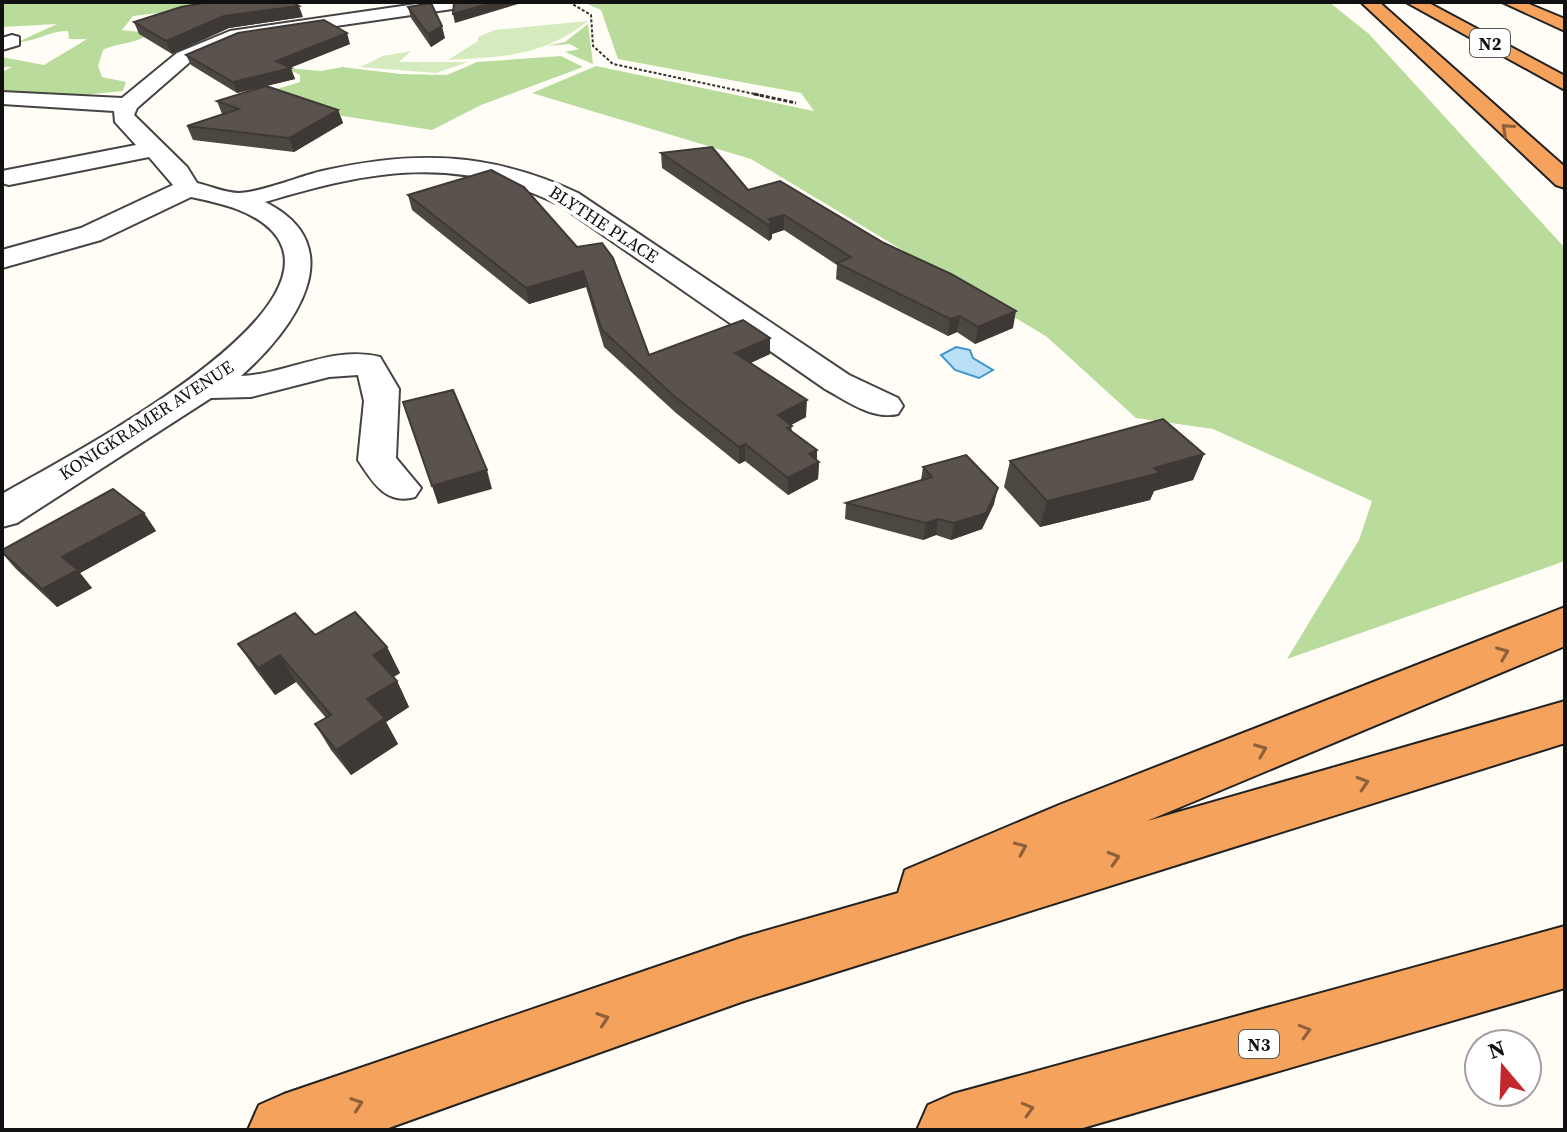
<svg xmlns="http://www.w3.org/2000/svg" width="1567" height="1132" viewBox="0 0 1567 1132" font-family="'Source Serif 4',serif">
<style>
.green{fill:#d5ebbd}
.forest{fill:#b9dc9c}
.water{fill:#b9e0f7;stroke:#3f96cf;stroke-width:2}
.lines{fill:none;stroke-linecap:round;stroke-linejoin:round}
.minor-casing{stroke:#444;stroke-width:4}
.highway-casing{stroke:#222;stroke-width:4}
.path-far1{stroke:#333;stroke-width:2;stroke-dasharray:3 2;stroke-linecap:butt}
.path{stroke:#333;stroke-width:3;stroke-dasharray:4 2;stroke-linecap:butt}
.minor{fill:#fff;fill-rule:evenodd}
.highway{fill:#f5a25d;fill-rule:evenodd}
.wall{fill:#4d4742}
.shaded-wall{fill:#3f3936}
.building{fill:#5a524d;stroke:#3f3936;stroke-width:2}
.oneway{stroke:#8e613b}
.labels{text-anchor:middle;dominant-baseline:central;stroke-width:8;stroke-linejoin:round;paint-order:stroke}
.shield{fill:#fff;stroke:#585858;stroke-width:2}
.shield-label{font-size:18px;font-weight:bold;fill:#111}
.far-street-label{font-size:18px;fill:#111;stroke:#fff}
</style>
<rect width="100%" height="100%" fill="#fffdf5"/>
<!-- green -->
<path class="green" d="M588,21c-45,35 -84,36 -140,39l30,-19v-4l17,-7z
M411,51l-12,11h69l-32,11 -76,-6 23,-11z"/>
<!-- forest -->
<path class="forest" d="M2,2h249l-118,14 -11,14 28,3c-14,12 -32,9 -47,17l-5,16 4,11 24,5 -3,9 -71,7 -50,-5v-21l10,-5h-10v-10l42,8 43,-26h-18l-1,-8c-18,-1 -32,11 -50,11l39,-18 -55,3z
M583,2h746l40,32 196,214v313l-278,98 72,-119 13,-39 -159,-72 -77,-11 -89,-81 -296,-178 -219,-66 64,-27 218,45 -13,-18 -183,-34 -17,-49z
M588,24l5,40 -28,-12 14,-3 -9,-5 -24,2 19,-4z
M561,56l22,11 -102,38 -49,25 -191,-30 59,-18v-7l-14,-7 35,3 21,-4 58,7 47,1 30,-13z"/>
<!-- water -->
<path class="water" d="M956,347l14,3 3,8 20,12 -14,8 -24,-8 -14,-15z"/>
<g class="lines">
<!-- minor casing -->
<g class="minor-casing">
<path id="minor" d="M430,2h44l-8,5 -225,33 -50,21 -54,47 -3,7 53,52 10,16c13,3 29,10 42,10 19,0 62,-17 83,-22 93,-21 169,-19 256,22l271,182 49,23 5,8 -5,8c-26,6 -51,-13 -73,-25l-265,-184c-104,-51 -189,-35 -295,-3 89,44 29,127 -24,174 47,-2 92,-31 139,-19l19,32 -3,69 25,30 -6,9c-29,8 -42,-14 -57,-37l6,-59 -6,-26 -29,2 -78,20 -40,1 -194,125 -15,4v-33c52,-31 345,-179 271,-262 -20,-22 -54,-29 -82,-35l-90,43 -99,28v-18l79,-22 92,-43 -24,-28 -140,28 -7,-2v-12l134,-26 -21,-23 -1,-11 -112,-7v-12l120,6 55,-45 53,-22z
M12,35l7,2v8l-17,5v-12z"/>
</g>
<!-- highway casing -->
<g class="highway-casing">
<path id="highway" d="M1361,2h18l186,165v21l-9,-3z
M1406,2h21l138,74v14z
M1502,2h22l41,17v12z
M1565,607v39l-418,175 418,-120v42l-821,258 -361,129h-135l11,-25 25,-11 460,-157 154,-44 7,-23 154,-65z
M1565,926v62l-489,142h-159l11,-25 25,-11z"/>
</g>
<!-- path-far1 -->
<path class="path-far1" d="M569,2l22,13 2,31 20,18 151,32"/>
<!-- path -->
<path class="path" d="M754,94l42,9"/>
<!-- minor -->
<use href="#minor" class="minor"/>
<!-- highway -->
<use href="#highway" class="highway"/>
</g>
<!-- wall -->
<path class="wall" d="M408,7l37,31 -14,9 -20,-29z
M303,17l-74,11 -57,26 -33,-20 -5,-12z
M350,44l-60,24 5,11 -29,7 72,24 5,13 -49,29 -101,-12 -6,-14 35,-12 -5,-13 48,-15 -28,7 -46,-28 -5,-10z
M661,153l87,37 265,138 -38,16 -18,-12 -9,4 -112,-57 1,-14 -53,-35 -12,4v4l-3,3 -107,-73z
M524,187l125,168 121,-17v16l-20,9 56,54 -15,8 1,6 27,31 -1,17 -30,16 -43,-34 -6,3 -63,-51 -72,-66 -18,-60 -57,17 -117,-94 -4,-15z
M1204,454l-11,26 -39,11 -4,9 -110,27 -36,-40 6,-26z
M923,467l71,37 -12,25 -31,11 -15,-5 -13,5 -78,-21 1,-16 75,-23z
M144,513l12,18 -76,42 12,15 -35,19 -41,-38 -14,-16z
M238,644l149,3 13,26 -7,4 4,4 12,26 -23,15 12,22 -47,31 -20,-25 -16,-26 11,-6 -30,-36 -21,13 -19,-25z"/>
<!-- shaded-wall -->
<path class="shaded-wall" d="M495,2h30l-70,21 -2,-9z
M299,6l4,11 -74,11 -57,26 -6,-13 58,-25z
M442,26l3,12 -14,9 -3,-13z
M347,33l3,11 -66,26 7,-2 4,11 -58,14 -4,-11 43,-21z
M338,110l5,13 -49,29 -5,-14z
M784,215v15l-12,4v4l-3,3v-22z
M583,271l3,16 -57,17 -3,-16z
M1016,311l-3,17 -38,16 3,-17z
M960,316l-3,16 -9,4 2,-17z
M770,338v16l-34,16 -1,-17z
M807,400l-1,17 -28,15v-17z
M745,444v17l-6,3v-17z
M817,450v13l2,-1 -1,17 -30,16v-17l21,-24z
M1204,454l-11,26 -39,11 -4,9 -110,27 7,-26z
M487,470l5,19 -54,15 -6,-18z
M998,488l-4,16 -12,25 -31,11 3,-17z
M144,513l12,18 -76,42 12,15 -35,19 -15,-18 20,-32z
M938,519l-2,16 -13,5 3,-17z
M387,647l13,26 -14,9 -13,-27z
M280,655l16,27 -21,13 -17,-27z
M397,681l12,26 -23,15 12,22 -47,31 -15,-25 31,-51z"/>
<!-- building -->
<path class="building" d="M209,2h83l7,4 -75,10 -58,25 -32,-19 47,-15z
M460,2h35l-42,12 1,-11z
M431,3l11,23 -14,8 -20,-27z
M324,20l23,13 -71,28 15,7 -58,14 -47,-27 52,-22z
M266,86l72,24 -49,28 -102,-12 52,-17 -22,-8z
M712,147l36,43 32,-9 104,62 67,31 65,37 -38,16 -18,-11 -10,3 -113,-56 14,-6 -67,-42 -15,4 3,3 -4,3 -107,-72z
M491,170l33,17 53,60 25,-4 11,15 36,97 94,-35 27,18 -35,15 72,47 -29,15 14,11 -5,2 30,22 -8,4 10,8 -31,16 -43,-34 -6,3 -65,-51 -72,-66 -19,-59 -57,17 -118,-93z
M453,390l34,80 -55,16 -29,-84z
M1163,419l41,35 -50,14 6,5 -113,28 -37,-40z
M966,455l32,33 -12,25 -32,10 -16,-4 -12,4 -80,-20 86,-26 -9,-10z
M113,489l31,24 -82,44 16,13 -36,19 -40,-37v-2z
M355,612l32,35 -14,8 24,26 -30,18 18,19 -49,32 -21,-26 16,-9 -51,-60 -22,13 -20,-24 57,-31 20,22z"/>
<!-- one-way arrows -->
<defs><path id="oneway-chevron" d="M-2-3.5L2.5 0L-2 3.5" fill="none" stroke-width="1.6" stroke-linecap="round" stroke-linejoin="round" transform="scale(2)"/></defs>
<g class="oneway">
<use href="#oneway-chevron" transform="translate(1507 129) rotate(-138)"/>
<use href="#oneway-chevron" transform="translate(1503 653) rotate(-22)"/>
<use href="#oneway-chevron" transform="translate(1261 750) rotate(-22)"/>
<use href="#oneway-chevron" transform="translate(1363 783) rotate(-17)"/>
<use href="#oneway-chevron" transform="translate(1021 848) rotate(-24)"/>
<use href="#oneway-chevron" transform="translate(1114 858) rotate(-17)"/>
<use href="#oneway-chevron" transform="translate(603 1019) rotate(-19)"/>
<use href="#oneway-chevron" transform="translate(1305 1031) rotate(-16)"/>
<use href="#oneway-chevron" transform="translate(357 1104) rotate(-19)"/>
<use href="#oneway-chevron" transform="translate(1028 1109) rotate(-16)"/>
</g>
<g class="labels">
<!-- shield labels -->
<g class="shield">
<rect x="1470" y="29" width="40" height="28" rx="6"/>
<rect x="1239" y="1030" width="40" height="28" rx="6"/>
</g>
<g class="shield-label">
<text x="1490" y="43">N2</text>
<text x="1259" y="1044">N3</text>
</g>
<!-- far-street labels -->
<g class="far-street-label">
<text transform="translate(604 224) rotate(33)">BLYTHE PLACE</text>
<text transform="translate(146 420) rotate(-33)">KONIGKRAMER AVENUE</text>
</g>
</g>
<!-- border -->
<rect width="1567" height="1132" fill="none" stroke="#111111" stroke-width="8"/>
<!-- north arrow -->
<g transform="translate(1503 1068) rotate(341)"><circle r="38" fill="#ffffff" stroke="#a0a0a0" stroke-width="2"/>
<path d="M0-6L14 30L0 20L-14 30Z" fill="#c4262e"/>
<text y="-12" font-size="22" font-weight="bold" text-anchor="middle" fill="#111111">N</text>
</g>
</svg>
